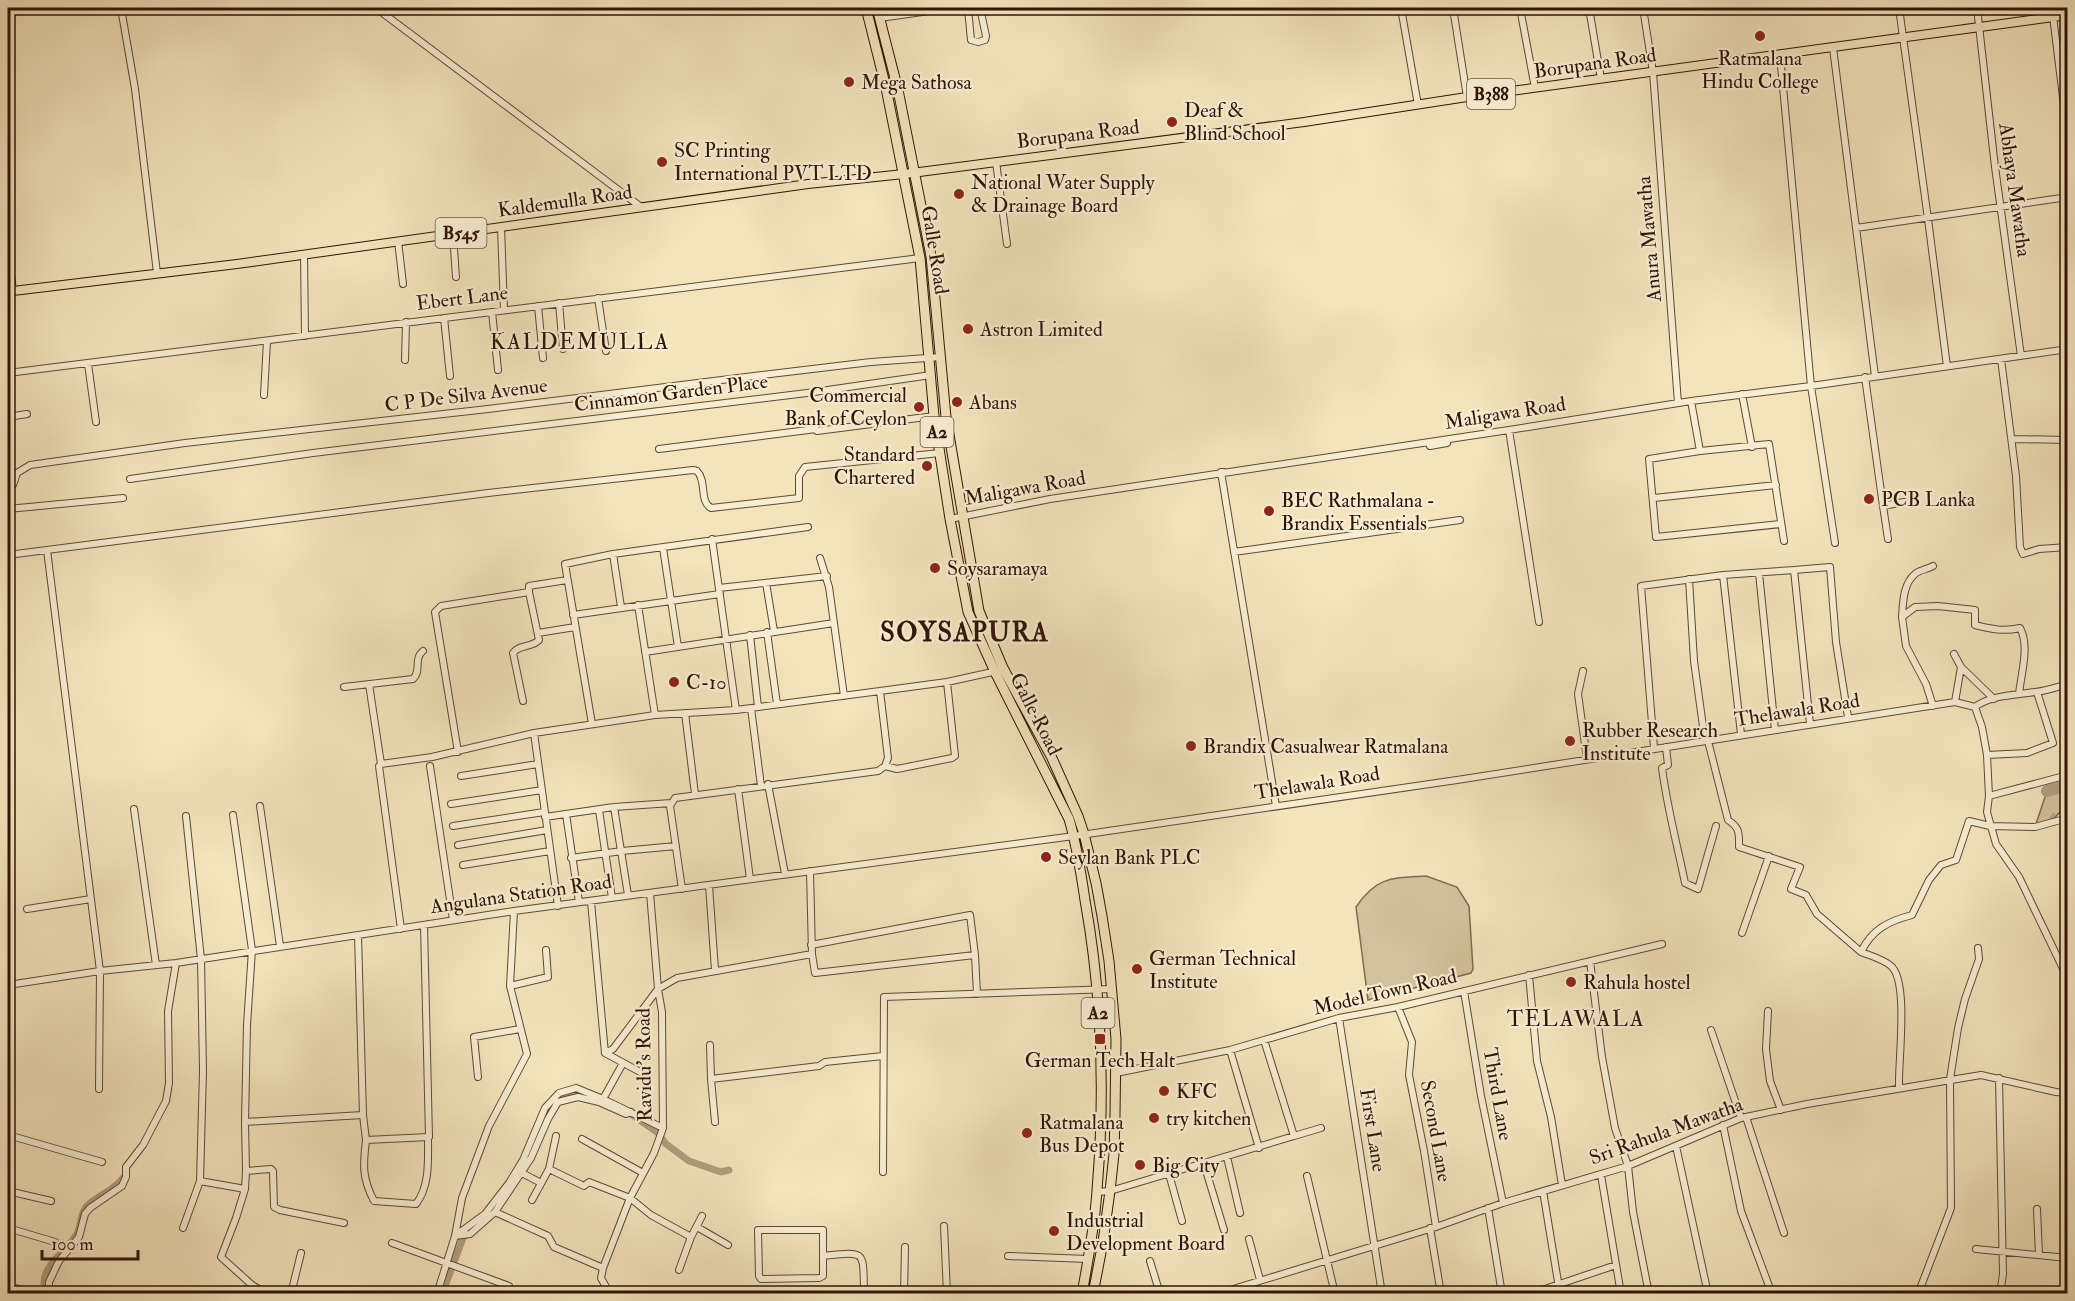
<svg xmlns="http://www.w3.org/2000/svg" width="2075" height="1301" viewBox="0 0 2075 1301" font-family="'IM FELL Double Pica',serif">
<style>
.forest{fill:url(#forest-firs);stroke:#806a51;stroke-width:1.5}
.green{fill:#d2c19d;stroke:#806a51;stroke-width:1.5}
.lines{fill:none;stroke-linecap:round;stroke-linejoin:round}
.canal{stroke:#b09d7e;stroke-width:7}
.river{stroke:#b09d7e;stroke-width:12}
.minor-casing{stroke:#5f4833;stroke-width:8}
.major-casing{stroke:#2e1405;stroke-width:10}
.highway-casing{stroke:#2e1405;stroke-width:11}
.minor{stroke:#f7edd3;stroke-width:6}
.major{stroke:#f3e4bc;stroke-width:8}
.highway{stroke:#f3e4bc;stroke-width:9}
.poi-dot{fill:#8f2418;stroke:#f7edd3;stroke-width:2}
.labels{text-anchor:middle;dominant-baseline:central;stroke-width:4.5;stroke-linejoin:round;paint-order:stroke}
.shield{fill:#f7edd3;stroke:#6a5543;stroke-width:1.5}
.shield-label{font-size:18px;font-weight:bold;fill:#2e1405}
.poi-label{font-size:20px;fill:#2e1405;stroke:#f7edd3;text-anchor:start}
.street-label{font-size:20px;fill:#2e1405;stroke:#f7edd3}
.quarter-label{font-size:22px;letter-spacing:1.5px;fill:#2e1405;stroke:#f7edd3}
.district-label{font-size:26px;font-weight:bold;letter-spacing:1.5px;fill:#2e1405;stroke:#f7edd3}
</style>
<defs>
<pattern id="forest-firs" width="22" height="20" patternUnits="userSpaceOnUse" patternTransform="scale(1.5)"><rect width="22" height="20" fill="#d2c19d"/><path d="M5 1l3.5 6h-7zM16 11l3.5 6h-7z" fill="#b5a586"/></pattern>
</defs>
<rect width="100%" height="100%" fill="#f3e4bc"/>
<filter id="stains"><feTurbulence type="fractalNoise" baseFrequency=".00333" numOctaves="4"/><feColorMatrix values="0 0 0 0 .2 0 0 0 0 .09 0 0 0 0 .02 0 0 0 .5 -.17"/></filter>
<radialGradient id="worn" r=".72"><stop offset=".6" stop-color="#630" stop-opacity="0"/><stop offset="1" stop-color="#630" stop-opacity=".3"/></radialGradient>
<!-- forest -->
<path class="forest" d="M2067,785v19l-17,19 -15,4 12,-36z"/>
<!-- green -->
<path class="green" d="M1426,876l31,11 12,19 4,63 -2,4 -103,27 -12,-93c21,-31 37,-29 70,-31z"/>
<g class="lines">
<!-- canal -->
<path class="canal" d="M625,1110l33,23 8,11 23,17 32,11 8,-2
M531,1152c12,-31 17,-66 58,-56
M46,1294c-10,-27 20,-41 31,-60 5,-10 3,-23 12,-30 12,-10 25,-14 34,-26
M442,1294l21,-56 5,-5"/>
<!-- river -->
<path class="river" d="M2047,791l21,-6"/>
<!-- minor casing -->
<g class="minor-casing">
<path id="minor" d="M121,8l14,81 22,184
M376,8l265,199
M1214,8v2l21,-2
M1401,8l17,97
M1453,8l14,89
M1520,8l15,80
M1589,8l12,71
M1643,8l10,64 25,331
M1899,8l29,211 19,147
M1977,8l18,159 26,189
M2052,8l16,130
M968,9l3,31 7,2 7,-2 1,-4 -6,-28
M880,18l70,-10
M1833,48l42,328
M1780,55l31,331 24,157
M996,162l11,82
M501,227l3,83
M1856,228l212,-31
M453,234l3,43
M398,241l5,43
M8,249l5,42
M304,254l1,82
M598,298l8,53
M559,303l4,46
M538,306l5,52
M492,312l6,58
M444,318l6,58
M2001,359l15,117 4,71 3,7 16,-5 29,-2
M405,360l1,-38
M88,364l8,58
M8,373l912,-115
M1865,377l18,129 21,-4
M1742,394l10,53
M264,395l3,-54
M1691,401l9,50
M8,417l19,-3
M1509,430l30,192
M2012,439l56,1
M1430,446l17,-3
M659,449l157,-20 1,2 117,-15
M1223,472h-2l55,334
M130,479l183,-26 494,-60 124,-18
M2064,483l4,32
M8,486l5,-1 4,-12 13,-8 155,-22 303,-34 274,-34 109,-13 70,-5
M1654,498l122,-13
M1883,506l5,33
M8,509l115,-11
M950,519l100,-20 459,-69 182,-29 120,-15 257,-37
M1781,524l-125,13 -7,-78 51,-8 69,-7 15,97
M712,539l24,171
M663,548l15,99
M47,550l53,421 -1,118
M1234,552l226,-32
M613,554l8,53
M8,555l480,-62 205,-23 4,1c10,10 2,30 14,37l88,-10v-22l6,-9 135,-14
M820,558l9,29 15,109
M1794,570l36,-3 6,75 12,75
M1759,573l16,157
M1723,575l18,159
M1689,579l5,82 11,80
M766,583l8,48
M719,588l108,-12
M638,605l17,110
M573,615l147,-21
M1902,617c1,-14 1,-33 13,-43 4,-4 13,-5 18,-8
M767,632l10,72
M538,633l37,-6
M750,635l8,72
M645,652l189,-29
M1954,654l7,13 -6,35
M1961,667l33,32
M1583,671l-5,23 9,65
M369,684l12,80
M344,687l69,-8c9,-8 0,-20 10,-28
M523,701l-10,-48c6,-9 19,-5 26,-13l-10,-48
M1933,706l-7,-22 -20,-38 -4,-29 13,-10 23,-1 37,4v15c16,4 29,7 45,3 10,18 1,46 -1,66
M1975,707c15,-12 41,-12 60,-15 11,-1 22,-5 33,-8
M751,708l10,78
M685,713l10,81
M592,724l-27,-160 48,-10 195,-27
M534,733l24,173
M1708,741l20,79c12,8 11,13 11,27l61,20 -9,22 15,6 11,19 44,38
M1666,747l2,18 -6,3c5,39 15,76 23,115l13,6 18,-63
M1654,748l-13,-162 82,-11 71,-5 16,154
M458,752l-23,-140 6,-6 88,-14v-6l38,-6
M1987,755l40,-2 26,-10 -16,-51
M430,766l23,154
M885,766l12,3 55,-11 3,-2 -8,-74
M461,776l77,-12
M768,784l17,90
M738,789l12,90
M1989,796l75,-20 4,-4
M451,804l91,-14
M260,806l20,140
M614,807l14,88
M134,809l22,156
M599,810l13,88
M566,814l13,88
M233,815l19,135 -5,75 -2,97
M186,816l15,143 2,112 -3,110 45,8 1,-18
M545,817l69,-10 57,-4
M453,826l91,-14
M458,845l89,-15
M571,858l51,-7 54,-5
M463,865l87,-14
M810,871l2,83 3,19 160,-18
M709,885l6,85
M682,889l-12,-83 5,-8 203,-27 7,-5 3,-8 -8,-67 67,-9 50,-11
M591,902l14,151 8,-4 45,-60 19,-11 135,-24
M27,909l64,-10
M401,929l-22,-163 2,-2 51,-7 102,-24 121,-18 81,-5 144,-19
M1742,933l27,-77
M811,945l159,-30 5,40 2,39
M1590,961l12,96 13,71 13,38 5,46 16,82
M1529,975l8,86 14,56 11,68
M8,985l92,-14 76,-8 338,-52 560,-75 383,-56 498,-78 20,5 7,20 5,28 2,41 -2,16 9,32 23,33 49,102
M510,986l38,-9 -2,-27
M1464,991l17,105 22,107
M1398,1007l14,35 -3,33 15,76 12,76
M1768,1011l-2,38 4,32 11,29
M1339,1018l43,276
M1711,1030l30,88
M710,1045l1,34 4,43
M1230,1050l29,98
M605,1053l39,21
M1116,1073l114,-23 109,-32 59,-11 264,-63
M478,1077l-4,-40 46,-8
M1999,1078l4,196 -3,20
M711,1079l108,-13 6,-4 58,-6
M1899,1087c-1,-25 10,-106 -8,-121 -8,-7 -20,-10 -30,-14 11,-23 28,-31 51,-37l17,-35 12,-15 15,-5 13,-39 21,5 45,1 33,-9
M603,1099l20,-36
M631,1112l-5,2 -27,-12 -21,-5 -20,5 -10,17 -17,39 -36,54 -25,22 -15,2 30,-22 24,-31 14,-23 22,-52 14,-15 17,-5 27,11 60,29
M363,1115l3,25 63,-3 -5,-212
M1746,1117l38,116
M1723,1125l18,86 31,83
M8,1135l94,27
M1294,1136l27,-8
M582,1139l61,34
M366,1140c-3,25 -4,38 8,61l42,3c14,-18 12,-44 12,-66
M1676,1146l32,148
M1227,1157l13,56
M1204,1164l20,66
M549,1169l35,17 5,-4 41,16 21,17 40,22
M883,1172l1,-175 228,-8
M522,1173l19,10
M1169,1174l13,47
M1601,1175l20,119
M1307,1176l28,118
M245,1189l-9,29 -15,39 31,28 15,9
M8,1191l43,10
M1543,1191l17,103
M1097,1192l13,-1 184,-55 -30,-96
M532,1200l17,-31 7,-33
M1488,1208l14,86
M2037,1209l2,46
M495,1212l53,24 6,11 49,21
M344,1223l-64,-13 -6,-3 -1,-36 -2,-2 -25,2 -1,-49 118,-7 -5,-180
M944,1226l3,68
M697,1227l31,18
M8,1228l47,14
M183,1228l17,-47
M1430,1228l11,66
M758,1230h65v46l-4,2 -58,1 -2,-3z
M1249,1239l11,41
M392,1243l117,43
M1976,1249l92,9
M823,1256c44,-5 40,-6 41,38
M1008,1256l80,3
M1150,1261l10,33
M679,1270l12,-33 11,-21
M8,1286l31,8
M49,1294v-12l10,-21 20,-24 6,-23 5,-6 32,-22 4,-9v-10l17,-22 23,-44 3,-18 -1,-72 8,-48
M291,1294l10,-41
M437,1294l18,-58 7,-38 27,-72 38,-72 -17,-68 4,-75
M610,1294l-9,-16 2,-10 27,-70 24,-45 9,-25 -1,-116 -4,-23 -8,-96
M904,1294l1,-47
M1217,1294l219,-67 67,-24 125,-37 113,-48 66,-14 174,-29 75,17 12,1
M1530,1294l86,-29
M1692,1294l16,-4
M1838,1294l1,-3
M1918,1294l33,-86 -1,-129 8,-51 7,-29 14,-40 -1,-11"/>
</g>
<!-- major casing -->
<g class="major-casing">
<path id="major" d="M8,293l5,-2 224,-27 571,-80 96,-10 400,-52 163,-25 601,-82"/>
</g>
<!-- highway casing -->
<g class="highway-casing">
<path id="highway" d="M866,8l20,80 34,170 14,158 16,103 18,93 27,60 74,147c8,27 12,54 16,81 17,95 20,194 12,290 -2,35 -9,69 -15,104
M877,8l21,82 33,166 15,161 33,194 24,57 48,88 27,60 6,18 12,49 6,33 7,45 7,78 -1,76 -1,39 -4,37 -7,51 -10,52"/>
</g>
<!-- minor -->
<use href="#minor" class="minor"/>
<!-- major -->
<use href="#major" class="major"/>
<!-- highway -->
<use href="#highway" class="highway"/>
</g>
<!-- markers -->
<g class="poi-dot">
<circle cx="1760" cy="36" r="6"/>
<circle cx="849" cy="82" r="6"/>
<circle cx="1172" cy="122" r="6"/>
<circle cx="662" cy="162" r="6"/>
<circle cx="959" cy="194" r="6"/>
<circle cx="968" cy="329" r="6"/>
<circle cx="957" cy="402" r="6"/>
<circle cx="919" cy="407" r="6"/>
<circle cx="927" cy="466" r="6"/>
<circle cx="1869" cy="499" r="6"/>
<circle cx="1269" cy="511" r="6"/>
<circle cx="935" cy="568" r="6"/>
<circle cx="674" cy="682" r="6"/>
<circle cx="1570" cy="741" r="6"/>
<circle cx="1191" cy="746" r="6"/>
<circle cx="1046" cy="857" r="6"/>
<circle cx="1137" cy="969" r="6"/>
<circle cx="1571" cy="982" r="6"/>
<rect x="1094" y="1033" width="12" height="12" rx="3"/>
<circle cx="1164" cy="1091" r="6"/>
<circle cx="1154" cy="1118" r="6"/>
<circle cx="1027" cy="1133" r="6"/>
<circle cx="1140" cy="1165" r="6"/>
<circle cx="1054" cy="1231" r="6"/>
</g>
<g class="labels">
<!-- shield labels -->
<g class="shield">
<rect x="1467" y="79" width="48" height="30" rx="4.5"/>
<rect x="435.5" y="218" width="51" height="30" rx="4.5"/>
<rect x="920.5" y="417" width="33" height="30" rx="4.5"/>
<rect x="1081.5" y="998" width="33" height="30" rx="4.5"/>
</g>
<g class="shield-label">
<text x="1491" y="94">B388</text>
<text x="461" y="233">B545</text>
<text x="937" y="432">A2</text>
<text x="1098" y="1013">A2</text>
</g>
<!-- poi labels -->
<g class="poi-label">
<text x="1760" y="58" text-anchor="middle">Ratmalana<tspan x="1760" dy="23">Hindu College</tspan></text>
<text x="861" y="82">Mega Sathosa</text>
<text x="1184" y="110">Deaf &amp;<tspan x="1184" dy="23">Blind School</tspan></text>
<text x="674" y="150">SC Printing<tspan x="674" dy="23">International PVT LTD</tspan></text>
<text x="971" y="182">National Water Supply<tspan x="971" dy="23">&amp; Drainage Board</tspan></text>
<text x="980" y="329">Astron Limited</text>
<text x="907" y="395" text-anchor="end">Commercial<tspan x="907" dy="23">Bank of Ceylon</tspan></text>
<text x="969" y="402">Abans</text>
<text x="915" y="454" text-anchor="end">Standard<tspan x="915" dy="23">Chartered</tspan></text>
<text x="1881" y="499">PCB Lanka</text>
<text x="1281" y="500">BEC Rathmalana -<tspan x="1281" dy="23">Brandix Essentials</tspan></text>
<text x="947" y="568">Soysaramaya</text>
<text x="686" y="682">C-10</text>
<text x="1582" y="730">Rubber Research<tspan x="1582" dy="23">Institute</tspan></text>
<text x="1203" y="746">Brandix Casualwear Ratmalana</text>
<text x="1058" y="857">Seylan Bank PLC</text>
<text x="1149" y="958">German Technical<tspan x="1149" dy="23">Institute</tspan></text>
<text x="1583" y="982">Rahula hostel</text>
<text x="1100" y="1060" text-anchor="middle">German Tech Halt</text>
<text x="1176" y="1091">KFC</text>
<text x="1166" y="1118">try kitchen</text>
<text x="1039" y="1122">Ratmalana<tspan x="1039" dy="23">Bus Depot</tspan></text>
<text x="1152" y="1165">Big City</text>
<text x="1066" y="1220">Industrial<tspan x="1066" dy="23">Development Board</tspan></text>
</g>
<!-- street labels -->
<g class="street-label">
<text transform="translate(1595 63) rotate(-8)">Borupana Road</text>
<text transform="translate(1078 134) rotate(-7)">Borupana Road</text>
<text transform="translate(2015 190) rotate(82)">Abhaya Mawatha</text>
<text transform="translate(565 201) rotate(-8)">Kaldemulla Road</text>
<text transform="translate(1649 239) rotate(-95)">Anura Mawatha</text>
<text transform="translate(935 250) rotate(81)">Galle Road</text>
<text transform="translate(462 298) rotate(-7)">Ebert Lane</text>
<text transform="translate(671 393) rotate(-7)">Cinnamon Garden Place</text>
<text transform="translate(466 395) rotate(-7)">C P De Silva Avenue</text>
<text transform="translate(1505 413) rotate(-9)">Maligawa Road</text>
<text transform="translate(1025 488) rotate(-10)">Maligawa Road</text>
<text transform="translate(1797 710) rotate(-9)">Thelawala Road</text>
<text transform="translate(1036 714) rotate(63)">Galle Road</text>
<text transform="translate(1317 783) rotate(-9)">Thelawala Road</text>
<text transform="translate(521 894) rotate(-8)">Angulana Station Road</text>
<text transform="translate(1385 992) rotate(-13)">Model Town Road</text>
<text transform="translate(644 1065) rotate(-91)">Ravidu's Road</text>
<text transform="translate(1498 1094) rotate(80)">Third Lane</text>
<text transform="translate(1373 1130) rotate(81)">First Lane</text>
<text transform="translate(1436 1131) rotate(80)">Second Lane</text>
<text transform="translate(1666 1131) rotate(-20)">Sri Rahula Mawatha</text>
</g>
<!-- quarter labels -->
<g class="quarter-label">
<text x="580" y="342">KALDEMULLA</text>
<text x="1576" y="1019">TELAWALA</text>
</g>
<!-- district labels -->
<g class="district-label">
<text x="965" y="633">SOYSAPURA</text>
</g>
</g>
<!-- margin -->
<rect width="2075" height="1301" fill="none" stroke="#f3e4bc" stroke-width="30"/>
<rect x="9" y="9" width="2057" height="1283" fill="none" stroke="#2e1405" stroke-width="3"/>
<rect x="15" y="15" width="2045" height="1271" fill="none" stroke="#2e1405" stroke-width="1.5"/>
<!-- scale -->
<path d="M42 1250v9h96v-9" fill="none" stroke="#2e1405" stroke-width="3"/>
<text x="51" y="1250" font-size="18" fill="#2e1405" stroke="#f7edd3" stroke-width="4.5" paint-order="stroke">100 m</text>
<rect width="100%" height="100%" filter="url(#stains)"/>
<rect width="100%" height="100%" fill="url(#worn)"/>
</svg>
